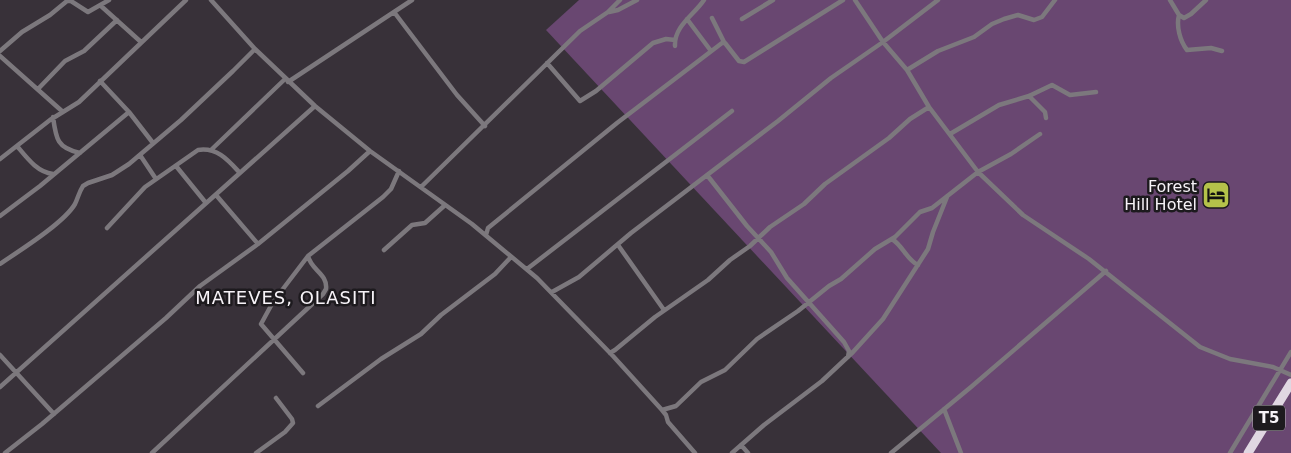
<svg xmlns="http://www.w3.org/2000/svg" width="1291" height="453" viewBox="0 0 1291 453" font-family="'DejaVu Sans',sans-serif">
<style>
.green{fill:#694771}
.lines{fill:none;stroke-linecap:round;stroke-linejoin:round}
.street{stroke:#7c787d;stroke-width:4.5}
.highway{stroke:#e0d7e2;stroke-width:9}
.labels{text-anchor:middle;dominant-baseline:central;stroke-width:5;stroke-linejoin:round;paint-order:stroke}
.shield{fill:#1d1a1e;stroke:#b6b2b7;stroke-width:1}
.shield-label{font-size:15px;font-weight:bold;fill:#f7f3f8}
.poi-label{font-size:16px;fill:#f7f3f8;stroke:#1d1a1e;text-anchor:end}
.neighbourhood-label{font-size:18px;letter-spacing:1px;fill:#f7f3f8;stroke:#1d1a1e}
</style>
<rect width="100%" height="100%" fill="#383139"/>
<!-- green -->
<path class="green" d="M579,0h712v453h-350l-395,-423z"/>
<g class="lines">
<!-- street -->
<path class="street" d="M211,0l44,49 60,57 55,45 102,73 65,54 76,78 49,54 4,5 2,7 27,31
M855,0l28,42 24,28 22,37 49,65 45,43 66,44 111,88 30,12 43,8 18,8
M1170,0l9,15 5,3 7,-4 15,-14
M101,6l40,36
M394,12l63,83 28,31
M609,12l9,-2 19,-10
M1179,15c-3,11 1,26 8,35l24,-2 11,3
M712,18l12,24
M687,19l24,32
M742,19l31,-19
M675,46c-1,-20 19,-31 29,-46
M0,51l22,-19 28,-17 17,-14h4l17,11 21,-12
M0,56l63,56
M547,63l33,38 16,-10 57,-48 13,-4 9,1
M907,70l31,-19 36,-14 18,-13 12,-5 14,-4 16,5 8,-3 13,-17
M100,81l29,31 24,31
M288,82l124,-82
M38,89l27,-28 19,-10 33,-31
M1029,96l16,16 1,6
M53,117c3,22 4,31 27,36
M950,134l49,-29 30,-9 23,-11 18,10 26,-3
M17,146c10,12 20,26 36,28
M211,150l74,-71
M140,155l16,24
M0,159l50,-39 29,-18 107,-102
M176,166l30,37
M707,175l40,51 24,26 16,26 57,64 5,9 -1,6
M421,187l159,-156 28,-19 12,-12
M216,195l42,49
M0,216l40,-30 89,-74
M107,228l38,-41 53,-37c19,-3 30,10 42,23
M486,235l2,-7 129,-105 105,-80h3l14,18 5,1 99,-62
M892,239c11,7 15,21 26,26
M618,245l46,65
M384,250l28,-25 13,-2 19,-17
M0,264c19,-13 64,-41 75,-60 3,-6 4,-12 8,-18l5,-3 24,-8 17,-11 52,-44 52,-49 22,-22
M527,269l205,-158
M552,292l27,-15 52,-44 147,-112 53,-43 52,-36 55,-42
M610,353l5,-3 40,-33 53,-37 22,-20 20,-14 20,-19 34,-23 21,-20 64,-46 21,-19 19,-12
M0,355l54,59
M303,373l-42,-49 12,-22 35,-46
M0,387l315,-281
M318,406l63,-47 40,-25 20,-19 54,-41 16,-17
M944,409l17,44
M662,410l14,-4 25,-24 24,-12 32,-31 41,-28 31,-25 12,-7 34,-30 20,-12 25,-25 12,-4 46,-36 33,-18 29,-20
M741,445l7,8
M5,453l37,-29 124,-106 34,-32 58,-42 90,-73 22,-20
M152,453l171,-159 3,-5c2,-15 -15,-19 -18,-33l75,-59 8,-8 8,-18
M256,453l29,-21 8,-9 -1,-4 -16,-21
M732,453l32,-28 58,-44 31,-29 30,-33 45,-70 5,-17 14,-35
M891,453l80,-66 135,-116
M1230,453l61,-101"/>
<!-- highway -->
<path class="highway" d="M1248,453l43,-70"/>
</g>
<!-- icons -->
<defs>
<g id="hotel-square" transform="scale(1.4375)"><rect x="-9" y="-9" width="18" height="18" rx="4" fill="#b4c24a" stroke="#1d1a1e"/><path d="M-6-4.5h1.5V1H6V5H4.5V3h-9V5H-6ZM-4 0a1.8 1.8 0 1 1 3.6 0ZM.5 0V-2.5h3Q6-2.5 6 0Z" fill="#111"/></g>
</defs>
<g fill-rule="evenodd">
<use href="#hotel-square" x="1216" y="195"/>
</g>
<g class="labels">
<!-- shield labels -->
<rect class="shield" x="1253" y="405.5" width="32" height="25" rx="4"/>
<g class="shield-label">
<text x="1269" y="418">T5</text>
</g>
<!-- poi labels -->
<g class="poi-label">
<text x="1197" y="186">Forest<tspan x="1197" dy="18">Hill Hotel</tspan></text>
</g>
<!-- neighbourhood labels -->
<g class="neighbourhood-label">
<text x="286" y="297">MATEVES, OLASITI</text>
</g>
</g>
</svg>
